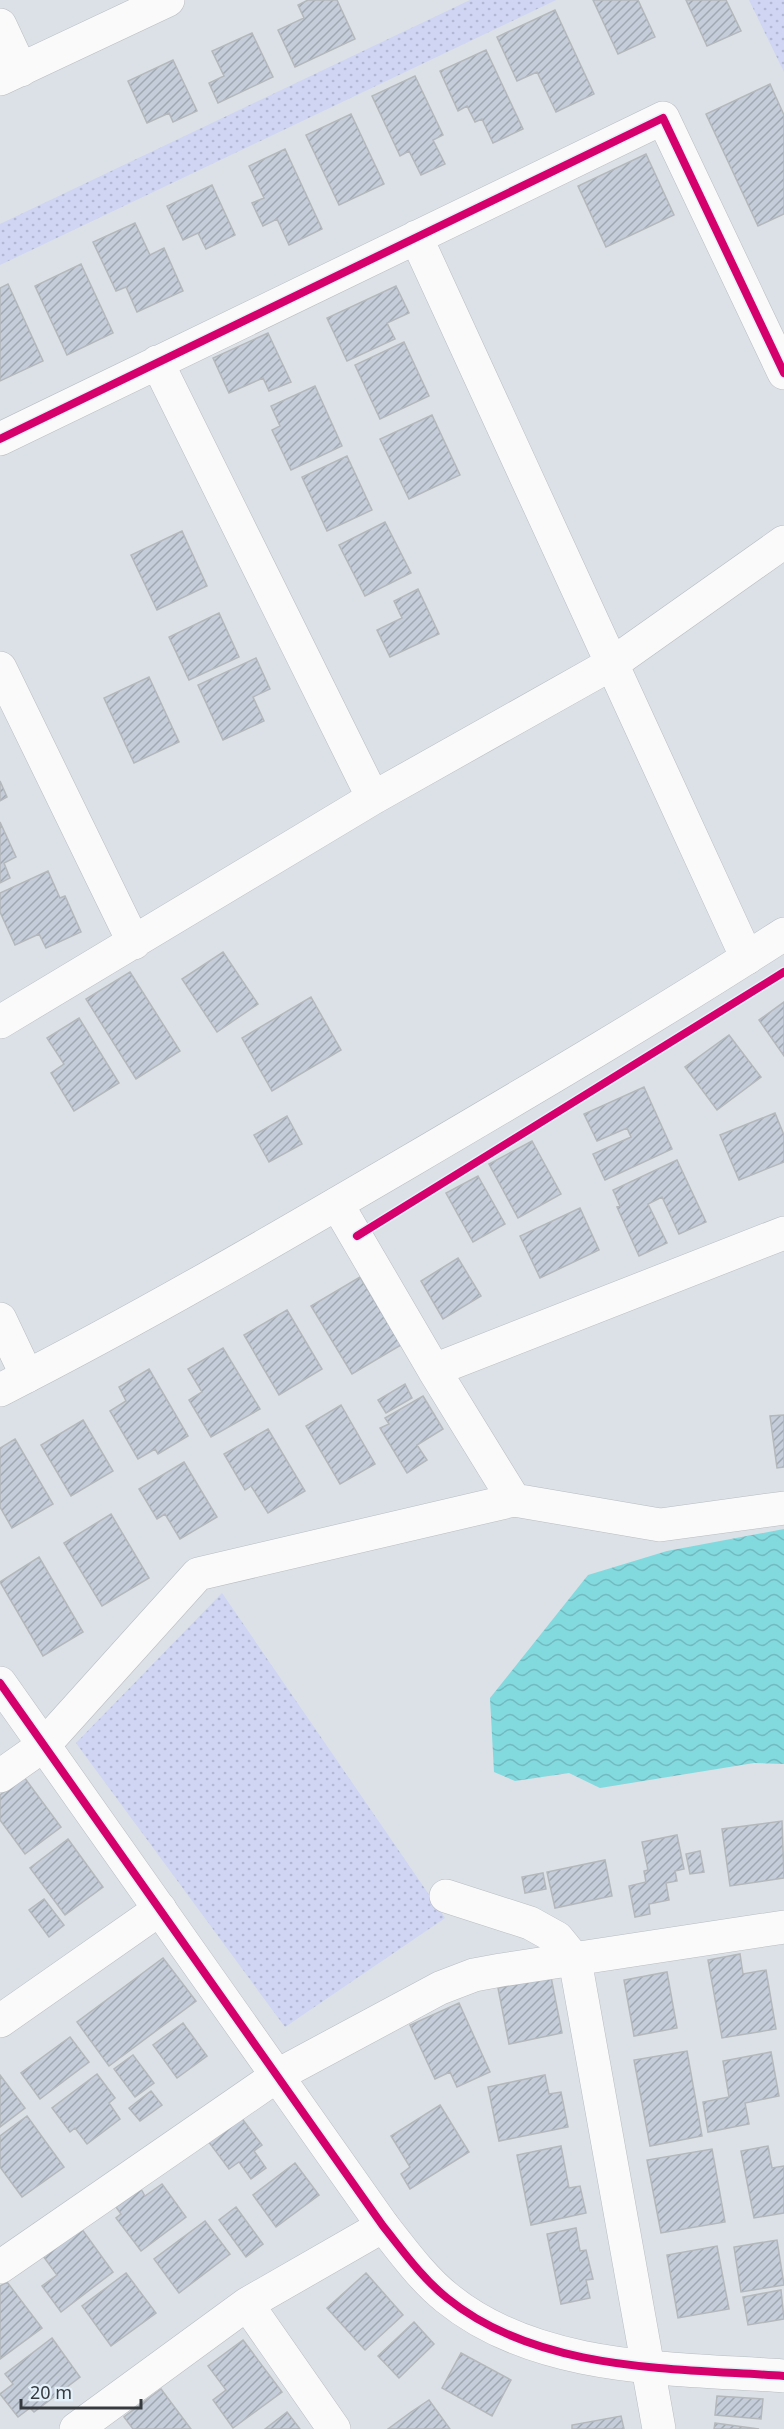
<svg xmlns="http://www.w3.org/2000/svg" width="784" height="2429" viewBox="0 0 784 2429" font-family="'Noto Sans',sans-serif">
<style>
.park{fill:url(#park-dots)}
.water{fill:url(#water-waves)}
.building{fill:url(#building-hatch);stroke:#b4b8bc;stroke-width:1.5}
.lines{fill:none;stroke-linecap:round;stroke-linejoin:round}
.street-casing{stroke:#b8bdc1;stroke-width:34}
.secondary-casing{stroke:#b8bdc1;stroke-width:34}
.street{stroke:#fafafb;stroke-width:33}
.secondary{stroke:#fafafb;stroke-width:33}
.cycleway-casing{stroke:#e4f0f9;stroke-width:11}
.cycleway{stroke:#d6006c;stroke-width:8}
</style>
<defs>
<pattern id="park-dots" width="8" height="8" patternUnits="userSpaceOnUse" patternTransform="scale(1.5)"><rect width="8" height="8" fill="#cfd5f3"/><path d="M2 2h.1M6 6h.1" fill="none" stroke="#b2b8d1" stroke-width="1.8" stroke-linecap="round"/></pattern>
<pattern id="water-waves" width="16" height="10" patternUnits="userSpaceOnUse" patternTransform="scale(1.5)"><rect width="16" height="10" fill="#82d9de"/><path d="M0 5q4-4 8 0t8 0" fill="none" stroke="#71bbc0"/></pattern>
<pattern id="building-hatch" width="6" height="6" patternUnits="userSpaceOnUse" patternTransform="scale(1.5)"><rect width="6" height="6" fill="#c4cdd9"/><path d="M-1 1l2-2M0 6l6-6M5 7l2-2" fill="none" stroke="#a0a8b1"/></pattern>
</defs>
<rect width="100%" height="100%" fill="#dbe1e6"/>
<!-- park -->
<path class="park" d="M470,0h86l-556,265v-41z
M749,0h35v72z
M222,1593l223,325 -160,109 -209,-284z"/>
<!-- water -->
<path class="water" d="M784,1529v235l-30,-1 -154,25 -31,-15 -54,8 -21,-9 -4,-74 98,-123 79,-24z"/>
<!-- building -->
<path class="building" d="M308,0h29l18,39 -60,28 -17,-37 26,-12 -6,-13z
M593,0h45l17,37 -37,17z
M686,0h40l15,31 -34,15z
M555,10l39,84 -38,18 -19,-40 -20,9 -20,-44z
M252,33l21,44 -55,26 -9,-20 15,-7 -12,-25z
M486,50l37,79 -30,14 -11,-24 -7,3 -8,-16 -9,5 -18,-40z
M173,60l24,51 -24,11 -4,-9 -22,10 -19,-42z
M415,76l28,59 -10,5 12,24 -24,11 -12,-24 -9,5 -28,-60z
M770,84l14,31v99l-26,12 -52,-112z
M351,114l33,70 -45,21 -33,-70z
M285,149l37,80 -33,16 -12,-26 -14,7 -11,-23 12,-5 -15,-32z
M646,154l28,61 -68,32 -28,-61z
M212,185l23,50 -29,14 -8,-16 -15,7 -16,-34z
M135,223l15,32 14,-7 19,43 -46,21 -11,-25 -10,4 -23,-49z
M81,264l32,69 -46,22 -32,-69z
M8,284l35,77 -43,20v-93z
M396,286l13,27 -22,10 8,16 -48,22 -20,-43z
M268,333l23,49 -22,9 -6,-13 -34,15 -16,-35z
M404,342l25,54 -49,23 -25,-54z
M315,386l27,60 -51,24 -19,-40 8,-4 -9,-20z
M432,415l28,60 -51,24 -29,-60z
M347,456l25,54 -45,21 -25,-54z
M385,522l26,51 -46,23 -26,-51z
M182,531l25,55 -50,24 -26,-55z
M418,589l21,45 -49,23 -13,-27 25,-12 -8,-17z
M219,613l20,44 -50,23 -20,-43z
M256,658l14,31 -17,8 11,24 -41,19 -25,-55z
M149,677l30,65 -45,21 -30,-65z
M0,781l7,16 -7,4z
M0,822l16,35 -12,6 6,15 -10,5z
M48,871l12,27 5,-2 16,36 -35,16 -7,-14 -24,11 -15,-33v-19z
M223,952l35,52 -41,28 -35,-53z
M130,972l50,79 -44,28 -50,-80z
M311,997l30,53 -69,41 -30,-53z
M784,1002v54l-25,-36z
M79,1018l40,65 -45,28 -23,-38 13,-9 -17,-26z
M729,1035l32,42 -44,33 -32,-43z
M644,1087l28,62 -67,31 -12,-26 38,-17 -4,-9 -30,13 -13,-27z
M775,1113l9,22v27l-45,18 -19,-45z
M287,1116l15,28 -33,18 -15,-27z
M532,1141l29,53 -43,24 -29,-54z
M677,1160l29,62 -27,12 -17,-37 -14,7 19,39 -28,13 -22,-49 3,-1 -7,-16z
M478,1176l27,48 -32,18 -27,-49z
M580,1208l19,42 -59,28 -20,-42z
M458,1258l23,38 -38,23 -22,-38z
M360,1277l41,68 -49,29 -41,-68z
M287,1310l35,59 -43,26 -35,-60z
M223,1348l37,61 -49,28 -22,-37 13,-8 -14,-23z
M149,1369l39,67 -30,18 -3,-5 -17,10 -28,-48 16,-10 -7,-14z
M405,1384l7,14 -26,15 -8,-13z
M423,1396l20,33 -26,16 10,15 -20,13 -27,-45 9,-4 -4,-6z
M341,1405l34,59 -35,20 -34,-58z
M784,1415v52l-7,1 -7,-52z
M83,1420l30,51 -42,25 -30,-51z
M268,1429l37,62 -37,22 -17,-27 -6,4 -21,-36z
M15,1439l38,65 -41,24 -12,-21v-59z
M184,1462l33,55 -37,22 -15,-25 -8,5 -18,-30z
M111,1514l38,64 -47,28 -38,-63z
M39,1557l44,75 -40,24 -43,-74z
M24,1777l37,50 -36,27 -25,-34v-25z
M782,1821l2,57 -54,8 -8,-57z
M677,1835l7,34 -9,2 2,10 -11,2 3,17 -20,4 1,10 -15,3 -6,-31 17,-4 -2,-11 4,-1 -6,-28z
M68,1839l35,48 -38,28 -35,-47z
M700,1851l4,21 -14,2 -4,-20z
M605,1860l7,36 -57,12 -8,-36z
M543,1873l3,16 -21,4 -3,-16z
M44,1899l20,26 -15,12 -20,-27z
M740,1954l3,20 23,-4 10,59 -54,9 -14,-78z
M163,1958l33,43 -87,65 -32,-44z
M667,1972l10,56 -43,8 -10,-56z
M551,1977l11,56 -53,11 -11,-56z
M459,2003l31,69 -33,15 -7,-15 -15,7 -25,-54z
M183,2023l24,33 -30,22 -24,-33z
M70,2037l19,25 -49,37 -19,-26z
M687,2051l15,85 -52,10 -16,-86z
M771,2052l8,44 -34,7 4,21 -41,8 -5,-30 26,-5 -6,-36z
M133,2055l21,28 -19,14 -21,-28z
M97,2074l18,24 -6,5 11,16 -33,25 -12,-16 -5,4 -18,-24z
M0,2075l25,33 -25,19z
M545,2075l4,19 12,-2 7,35 -69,14 -11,-54z
M151,2091l11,14 -22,16 -11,-13z
M440,2105l29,47 -59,37 -9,-15 9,-7 -19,-31z
M27,2116l37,51 -42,30 -22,-30v-31z
M240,2116l22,29 -8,6 12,17 -15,11 -12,-17 -10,7 -21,-28z
M561,2146l8,42 11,-2 6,27 -55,12 -14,-70z
M768,2146l4,22 12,-2v47l-30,5 -13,-67z
M712,2149l13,73 -64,11 -14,-73z
M295,2163l24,32 -43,32 -23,-32z
M162,2184l24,33 -45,34 -25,-33 5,-4 -5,-7 25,-18 4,7z
M236,2207l27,37 -17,13 -27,-37z
M205,2221l25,33 -51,39 -25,-34z
M81,2228l32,44 -52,40 -19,-26 15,-11 -14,-19z
M576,2228l4,23 6,-1 7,29 -7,1 4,18 -29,6 -14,-70z
M777,2240l7,45 -43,7 -7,-45z
M717,2246l12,63 -51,9 -11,-63z
M126,2273l30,40 -45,33 -29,-40z
M366,2273l37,42 -38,35 -38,-42z
M7,2282l35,46 -42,31v-73z
M781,2290l3,29 -36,6 -5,-28z
M414,2322l20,22 -35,34 -21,-22z
M52,2338l28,39 -46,35 -4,-4 -12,9 -18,-23 13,-10 -8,-10z
M243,2340l39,52 -49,36 -20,-28 13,-10 -18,-24z
M461,2353l50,27 -19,36 -50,-28z
M161,2389l30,40h-58l-9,-12z
M717,2396l46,3 -2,20 -46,-4z
M429,2400l21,29h-62l23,-17z
M287,2412l13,17h-35z
M621,2416l3,13h-52v-4z
M715,2423l44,6h-45z"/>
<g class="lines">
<!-- street casing -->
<g class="street-casing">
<path id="street" d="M0,25l21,45
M0,79l168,-79
M416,237l331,721
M157,362l216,436
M0,439l663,-321 121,255
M0,668l134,275
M0,1022l373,-224 240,-135 171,-121
M337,1204l97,166 80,130
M0,1319l27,57
M434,1370l350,-137
M0,1776l44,-31 154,-171 316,-74 146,25 124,-17
M446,1896l84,27 27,15 18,22 84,469
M0,2021l160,-112
M0,2267l278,-192 162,-87 34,-13 27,-5 283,-43
M247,2304l87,125
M76,2429l171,-125 136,-78"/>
</g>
<!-- secondary casing -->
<g class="secondary-casing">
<path id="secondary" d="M0,1390c140,-71 275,-150 410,-229 126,-74 252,-148 374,-227
M0,1683l383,543c20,25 39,52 64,72 91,74 225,70 337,78"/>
</g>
<!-- street -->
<use href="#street" class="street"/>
<!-- secondary -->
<use href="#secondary" class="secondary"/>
<!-- cycleway casing -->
<g class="cycleway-casing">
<path id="cycleway" d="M0,439l663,-321 121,255
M357,1236l427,-264
M0,1683l383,543c20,25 39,52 64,72 91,74 225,70 337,78"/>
</g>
<!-- cycleway -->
<use href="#cycleway" class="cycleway"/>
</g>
<!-- scale -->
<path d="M21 2399v9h120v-9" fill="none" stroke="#373b3f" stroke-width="3"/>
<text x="30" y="2399" font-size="18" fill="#373b3f" stroke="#e4f0f9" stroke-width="4.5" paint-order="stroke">20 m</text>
</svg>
